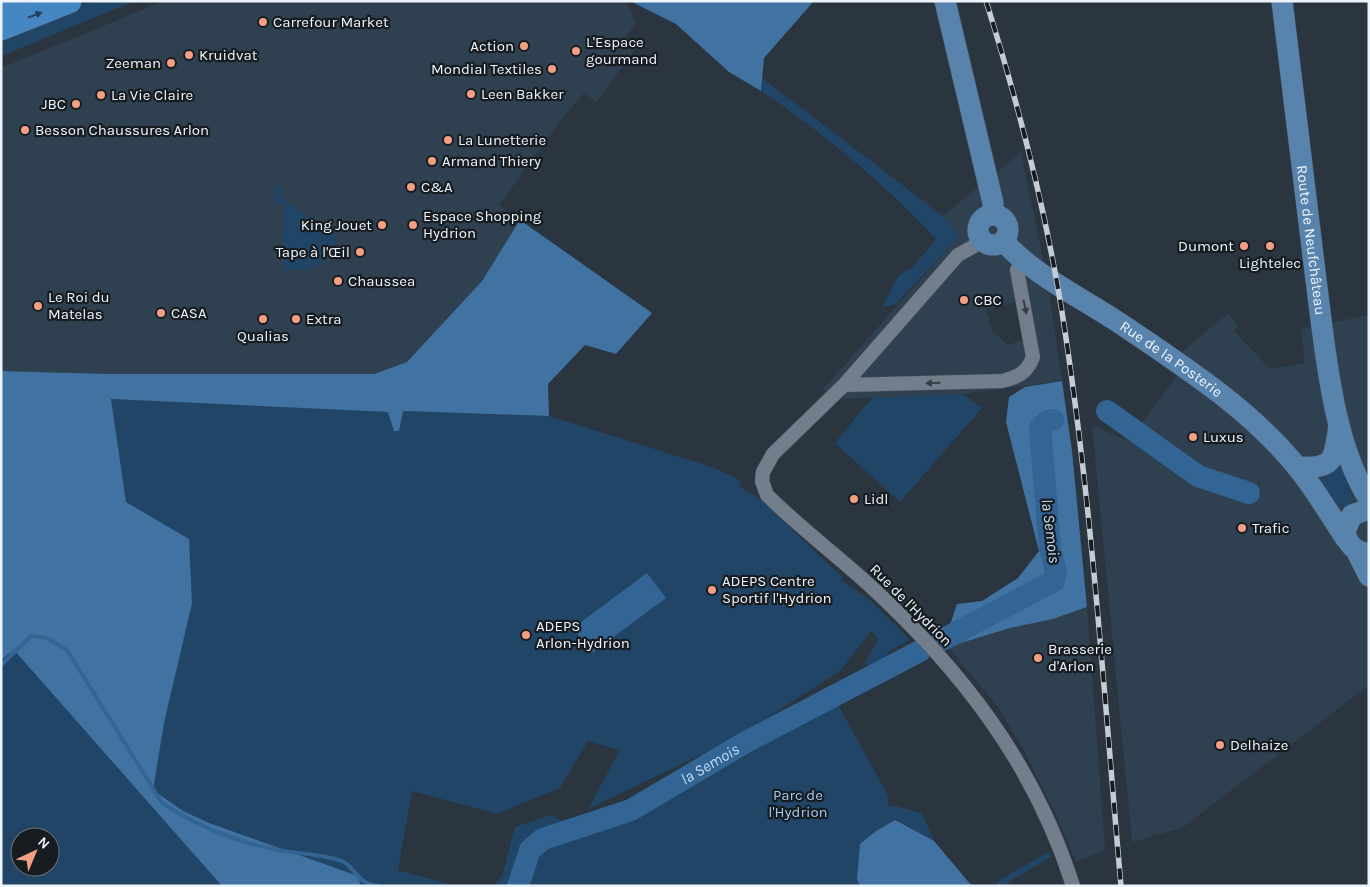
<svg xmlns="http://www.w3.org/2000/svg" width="1370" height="887" viewBox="0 0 1370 887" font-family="Karla,sans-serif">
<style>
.built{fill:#2f4050;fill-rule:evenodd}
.green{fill:#214566;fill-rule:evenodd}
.forest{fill:#4072a2}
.water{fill:#336594}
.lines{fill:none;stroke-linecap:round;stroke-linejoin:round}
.stream{stroke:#336594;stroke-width:4}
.river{stroke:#336594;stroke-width:22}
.street-casing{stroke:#47505a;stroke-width:15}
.primary-casing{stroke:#47505a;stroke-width:22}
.highway-casing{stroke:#47505a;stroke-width:26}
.street{stroke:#727e8c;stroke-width:14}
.primary{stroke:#5783ad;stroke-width:21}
.highway{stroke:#4587c3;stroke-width:25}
.rail-casing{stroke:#c4ccd5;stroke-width:5.5}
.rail{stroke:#171c21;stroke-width:4;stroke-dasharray:11;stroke-linecap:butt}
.oneway{fill:#27415a}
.oneway2{fill:#373e46}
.poi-dot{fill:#f39f84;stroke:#171c21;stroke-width:2}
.labels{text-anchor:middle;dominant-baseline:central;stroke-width:4.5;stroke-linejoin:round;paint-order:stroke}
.poi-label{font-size:15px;fill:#edf4fc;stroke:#171c21;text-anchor:start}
.street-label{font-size:15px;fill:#edf4fc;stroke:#171c21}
.park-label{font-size:15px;fill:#a0c9f3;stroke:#171c21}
.water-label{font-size:16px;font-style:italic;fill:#bfdbf7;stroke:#171c21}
</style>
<rect width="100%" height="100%" fill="#2a3540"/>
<!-- built -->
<path class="built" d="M164,1h462l10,22 -10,14 12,9 -42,56 -12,-9 -22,26 -63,86 21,15 -38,61 -75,81 -33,12h-263l-110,-3v-303z
M1021,152l26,126 15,103 -99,13 -116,5 -24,-10 135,-152 -15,-21zM1017,302l8,37 -17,6 -15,-13 -7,-22z
M1228,313l10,13 -4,5 36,38 35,-6 -4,-34 68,-14v370l-187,143 -50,14 -40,-417 36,16 52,-69 3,-21z
M1087,607l18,243 -29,12 -20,-48 -34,-67 -25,-41 -49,-59 62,-19 43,-9z"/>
<!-- green -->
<path class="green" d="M93,1h42l-134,55v-18z
M762,78l181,138 16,20 -63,68 -14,3 17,-32 13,-7 24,-29c-51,-55 -112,-106 -175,-148z
M280,185l3,2 -5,8 60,44c-21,29 -18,31 -55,31l1,-67 -10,-1v-13z
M963,394l19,14 -82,94 -65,-59 37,-45z
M111,399l278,13 5,19h5l3,-20 147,5 163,51 30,14 -3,5 21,13 83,79 -2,2 29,20 40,40 -20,10 -11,16 -15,-2 14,-25 -7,-8 -30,39 -103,67 -150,72 32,-59 -32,-9 -28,47 -63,26 -85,-23 -14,79 58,16h-455v-279l152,182 36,-250 -63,-37zM20,837h30v30h-30z
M1340,461l12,27 -2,18c-17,3 -26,-15 -35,-26 14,-3 19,-7 25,-19z
M830,690l57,104 2,13 7,-1 26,7 12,28 -39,-20 7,65h-409l9,-10 13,-49 36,-12 20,10 41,-13 131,-71z
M1048,852l3,5 -41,24 -4,5h-10l5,-7z"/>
<!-- forest -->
<path class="forest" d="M630,1h184l-50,57 -3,33 -32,-19 -53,-48z
M520,220l132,93 -36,41 -31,-9 -37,39 1,32 -146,-5 -4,20h-5l-6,-19 -277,-13 15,103 63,37 3,64 -28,120 -11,67 30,21 26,12 149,53 3,10h-139l-208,-236 -13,10v-289l110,3h263l33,-12 75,-81z
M1062,381l10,70 15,156 -34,12 -43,9 -62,19 -4,-4 13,-39 25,-3 36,-23 21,-27 -33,-129 3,-25 16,-10z
M895,820l39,21 38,45h-112l-3,-7 3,-35 16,-13z"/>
<!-- water -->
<path class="water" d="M647,573l19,25 -74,55 -19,-25z"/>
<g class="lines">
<!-- stream -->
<path class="stream" d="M1,665l30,-29 16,2 20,12 95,153c35,23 74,39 116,47 20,4 44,4 64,11 13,5 14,23 36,25"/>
<!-- river -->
<g class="river">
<path d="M1107,411l91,65 51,17"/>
<path d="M940,641l114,-60 2,-9 -6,-24 -10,-120 7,-7 6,-1"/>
<path id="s1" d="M518,886l12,-36 13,-11 88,-29 115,-68 174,-91"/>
</g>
<!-- street casing -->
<g class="street-casing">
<path id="street" d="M983,241l-25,14 -114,130 -71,69 -10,18 -1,9 5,14c31,31 67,58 100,88 94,86 167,180 206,303
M844,385l158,-4c16,-4 25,-8 31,-24l-16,-87 5,-10"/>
</g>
<!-- primary casing -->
<g class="primary-casing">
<g id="primary">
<path d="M945,1l48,202v11"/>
<path id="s2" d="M1282,1c11,93 22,186 34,279 9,67 16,162 53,219"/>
<circle cx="993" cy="230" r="15"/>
<path id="s3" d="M1003,241c34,37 82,58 124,87 59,40 124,82 170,139 18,22 33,48 49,72"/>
<path d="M1297,467c38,2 37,-7 42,-42"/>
<path d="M1369,509l-17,6 -7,16c2,13 10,22 24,22"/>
<path d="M1356,550l13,26"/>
</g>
</g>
<!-- highway casing -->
<g class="highway-casing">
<path id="highway" d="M1,8l17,-7
M1,28l68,-27"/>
</g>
<!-- street -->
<use href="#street" class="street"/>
<!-- primary -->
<use href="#primary" class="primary"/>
<!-- highway -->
<use href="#highway" class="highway"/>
<!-- rail casing -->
<g class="rail-casing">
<path id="rail" d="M986,1c32,102 59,206 76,311 30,190 42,383 59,574"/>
</g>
<!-- rail -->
<use href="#rail" class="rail"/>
</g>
<!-- one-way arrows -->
<defs><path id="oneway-solid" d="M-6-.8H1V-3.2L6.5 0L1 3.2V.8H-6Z" transform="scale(1.25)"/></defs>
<use class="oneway" href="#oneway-solid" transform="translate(35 15) rotate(-21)"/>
<g class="oneway2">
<use href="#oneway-solid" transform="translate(1025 307) rotate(78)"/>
<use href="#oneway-solid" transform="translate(933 383) rotate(178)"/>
</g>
<!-- markers -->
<g class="poi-dot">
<circle cx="263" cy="22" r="5"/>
<circle cx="524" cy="46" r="5"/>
<circle cx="576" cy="51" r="5"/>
<circle cx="189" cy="55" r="5"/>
<circle cx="171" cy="63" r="5"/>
<circle cx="552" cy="69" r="5"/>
<circle cx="471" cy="94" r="5"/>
<circle cx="101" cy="95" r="5"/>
<circle cx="76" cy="104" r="5"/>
<circle cx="25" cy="130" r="5"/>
<circle cx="448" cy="140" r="5"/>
<circle cx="432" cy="161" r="5"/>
<circle cx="411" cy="187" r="5"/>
<circle cx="382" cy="225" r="5"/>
<circle cx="413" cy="225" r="5"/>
<circle cx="1244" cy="246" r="5"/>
<circle cx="1270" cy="246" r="5"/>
<circle cx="360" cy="252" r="5"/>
<circle cx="338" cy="281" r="5"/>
<circle cx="964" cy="300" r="5"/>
<circle cx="38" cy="306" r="5"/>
<circle cx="161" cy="313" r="5"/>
<circle cx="263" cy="319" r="5"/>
<circle cx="296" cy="319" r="5"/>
<circle cx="1193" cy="437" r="5"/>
<circle cx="854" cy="499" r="5"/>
<circle cx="1242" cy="528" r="5"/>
<circle cx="712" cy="590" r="5"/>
<circle cx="526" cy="635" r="5"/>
<circle cx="1038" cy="658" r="5"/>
<circle cx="1220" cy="745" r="5"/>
</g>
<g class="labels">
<!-- poi labels -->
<g class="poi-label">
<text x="273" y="22">Carrefour Market</text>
<text x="586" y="42">L'Espace<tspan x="586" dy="17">gourmand</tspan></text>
<text x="514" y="46" text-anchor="end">Action</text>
<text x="199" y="55">Kruidvat</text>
<text x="161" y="63" text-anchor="end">Zeeman</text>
<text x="542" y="69" text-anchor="end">Mondial Textiles</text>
<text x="481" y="94">Leen Bakker</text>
<text x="111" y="95">La Vie Claire</text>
<text x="66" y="104" text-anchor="end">JBC</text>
<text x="35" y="130">Besson Chaussures Arlon</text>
<text x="458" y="140">La Lunetterie</text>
<text x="442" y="161">Armand Thiery</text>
<text x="421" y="187">C&amp;A</text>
<text x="423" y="216">Espace Shopping<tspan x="423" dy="17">Hydrion</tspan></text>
<text x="372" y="225" text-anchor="end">King Jouet</text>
<text x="1234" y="246" text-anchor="end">Dumont</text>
<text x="350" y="252" text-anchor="end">Tape à l'Œil</text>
<text x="1270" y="263" text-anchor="middle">Lightelec</text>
<text x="348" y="281">Chaussea</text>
<text x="48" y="297">Le Roi du<tspan x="48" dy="17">Matelas</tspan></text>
<text x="974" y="300">CBC</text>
<text x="171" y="313">CASA</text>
<text x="306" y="319">Extra</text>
<text x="263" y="336" text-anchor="middle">Qualias</text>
<text x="1203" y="437">Luxus</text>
<text x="864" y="499">Lidl</text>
<text x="1252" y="528">Trafic</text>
<text x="722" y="581">ADEPS Centre<tspan x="722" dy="17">Sportif l'Hydrion</tspan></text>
<text x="536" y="626">ADEPS<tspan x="536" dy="17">Arlon-Hydrion</tspan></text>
<text x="1048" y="649">Brasserie<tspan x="1048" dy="17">d'Arlon</tspan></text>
<text x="1230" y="745">Delhaize</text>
</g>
<!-- street labels -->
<g class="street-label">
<text stroke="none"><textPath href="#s2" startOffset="241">Route de Neufchâteau</textPath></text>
<text stroke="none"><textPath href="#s3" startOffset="206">Rue de la Posterie</textPath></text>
<text transform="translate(911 605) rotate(45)">Rue de l'Hydrion</text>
</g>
<!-- park labels -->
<g class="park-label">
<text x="798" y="795">Parc de<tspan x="798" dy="17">l'Hydrion</tspan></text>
</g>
<!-- water labels -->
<g class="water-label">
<text transform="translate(1051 531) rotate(83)">la Semois</text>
<text stroke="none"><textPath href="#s1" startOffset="239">la Semois</textPath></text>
</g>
</g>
<!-- border -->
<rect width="1370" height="887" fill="none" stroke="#edf4fc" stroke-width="5"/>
<!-- north arrow -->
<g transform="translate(35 852) rotate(44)"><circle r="24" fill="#171c21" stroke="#6d7279"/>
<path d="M0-4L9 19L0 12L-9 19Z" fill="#f39f84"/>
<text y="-8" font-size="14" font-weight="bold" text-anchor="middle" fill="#edf4fc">N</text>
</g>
</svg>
